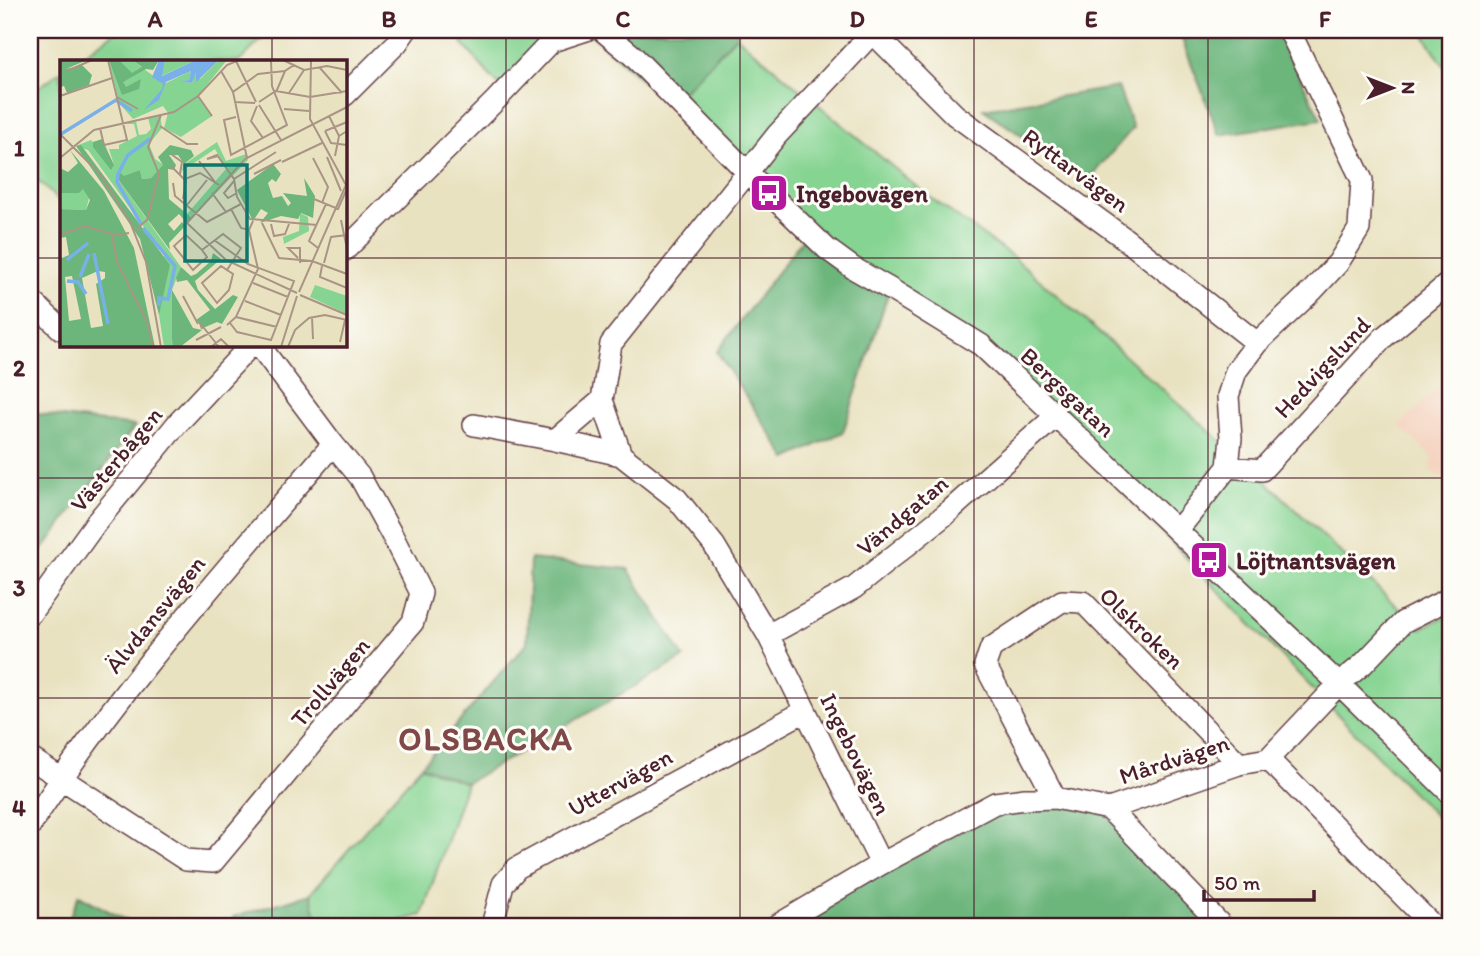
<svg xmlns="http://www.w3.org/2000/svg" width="1480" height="956" viewBox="0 0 1480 956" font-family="Itim,sans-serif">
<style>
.built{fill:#f4d3c0}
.green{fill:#86d492;stroke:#687a5e;stroke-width:2}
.forest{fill:#6cb67c;stroke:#5b6a54;stroke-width:2}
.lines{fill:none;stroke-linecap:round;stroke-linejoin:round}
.minor-casing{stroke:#623c42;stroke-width:24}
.minor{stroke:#fff;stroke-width:21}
.grid{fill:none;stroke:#4a1f2b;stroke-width:2;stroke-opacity:0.55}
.labels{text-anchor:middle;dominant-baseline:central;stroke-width:6;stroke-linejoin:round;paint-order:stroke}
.street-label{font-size:24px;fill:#4a1f2b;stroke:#fdfcf7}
.poi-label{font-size:24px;font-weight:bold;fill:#4a1f2b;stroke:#fdfcf7;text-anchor:start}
.district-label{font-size:32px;font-weight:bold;letter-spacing:2px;fill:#804947;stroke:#fdfcf7}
.inset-river{fill:none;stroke:#79b0e8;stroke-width:3.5}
.inset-road{fill:none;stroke:#a99485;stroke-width:2}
.view{fill:#0f766e;fill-opacity:0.15;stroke:#0f766e;stroke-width:3.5}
.inset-edge{fill:none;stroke:#4a1f2b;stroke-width:3.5}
.neatline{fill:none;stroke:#4a1f2b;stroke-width:2.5}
.grid-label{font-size:23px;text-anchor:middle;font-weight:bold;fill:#4a1f2b}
</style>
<rect width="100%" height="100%" fill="#fdfcf7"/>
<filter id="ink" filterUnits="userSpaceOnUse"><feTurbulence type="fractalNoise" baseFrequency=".0143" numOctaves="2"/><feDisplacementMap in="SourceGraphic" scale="14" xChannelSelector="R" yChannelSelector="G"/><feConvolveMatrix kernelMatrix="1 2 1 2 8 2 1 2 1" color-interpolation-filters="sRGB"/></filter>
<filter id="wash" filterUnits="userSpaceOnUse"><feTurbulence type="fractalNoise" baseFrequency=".00686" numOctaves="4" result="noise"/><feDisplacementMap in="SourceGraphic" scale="28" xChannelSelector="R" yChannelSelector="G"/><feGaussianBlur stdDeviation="1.57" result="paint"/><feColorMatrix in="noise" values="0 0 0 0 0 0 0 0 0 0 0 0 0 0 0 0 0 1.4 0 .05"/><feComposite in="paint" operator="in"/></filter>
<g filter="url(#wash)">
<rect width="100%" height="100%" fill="#e9e2c1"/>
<!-- built -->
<path class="built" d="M1440,385l10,1v84l-11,8 -8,-8 1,-13 -33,-31z"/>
<!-- green -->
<path class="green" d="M118,30h153l-31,31h-165z
M474,30h126l-43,16 -49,48 -16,-16 -30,-35z
M1421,30h29v45z
M736,36l188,157 93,67 250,222 153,147 30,-15v217l-469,-486 -128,-77 -183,-163z
M61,71v132l-31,-30v-79z
M421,766l45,17 -44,132 -42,11h-61l-9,-32z"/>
<!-- forest -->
<path class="forest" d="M600,30h138l-2,6 -66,69 -77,-69z
M1199,30h78l44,89 -102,16 -39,-101z
M1118,87l15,41 -46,53 -104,-72z
M810,229l78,65 -45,138 -56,27 -70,-107z
M30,413l105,13 -96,129 -9,-17z
M530,559l98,10 56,89 -218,125 -45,-17 106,-123z
M995,803l114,6 113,117h-446z
M310,894l9,32h-84l-2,-9z
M79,895l57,31h-70z"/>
</g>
<g filter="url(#ink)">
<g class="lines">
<!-- minor casing -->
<g class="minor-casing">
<path id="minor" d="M602,30l30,25 115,117 80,77 26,19 37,21 91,56 358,339 111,109
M875,30l-98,105 -166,209 -9,56 19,55 56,44 37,46 54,90 113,229
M872,32l83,83 169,123 133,105
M345,95l52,-52 9,-13
M345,250l150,-149 57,-60 34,-11
M30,299l31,30
M602,400l-47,40 66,15
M474,425l81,15
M1228,467l34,3 122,-133 66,-55
M1177,531l51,-64 3,-29 -3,-42 8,-25 21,-28 55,-52 26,-28 21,-34 3,-49 -73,-150
M30,614l65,-90 82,-100 74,-79
M768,635l86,-47 92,-74 110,-98
M30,758l156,102 27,2 200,-240 8,-29 -28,-56 -33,-60 -27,-33 -74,-99
M1268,759l165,167
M1055,798l-70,-133 6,-17 71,-47 21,1 156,162
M1109,809l113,117
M30,826c88,-137 198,-258 303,-382
M492,926l11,-42 14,-16 288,-157
M776,926l105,-62 114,-61 30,-4 30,-1 54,11 130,-45 29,-5 71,-75 24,-20 40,-42 47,-24"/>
</g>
<!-- minor -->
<use href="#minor" class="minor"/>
</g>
</g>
<!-- grid -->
<path class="grid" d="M272,30v31M506,30v896M740,30v896M974,30v896M1208,30v896M30,258h31M345,258h1105M272,345v581M30,478h1420M30,698h1420"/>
<!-- icons -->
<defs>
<g id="bus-square" transform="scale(2.0125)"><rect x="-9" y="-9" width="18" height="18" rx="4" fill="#b5179e" stroke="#fdfcf7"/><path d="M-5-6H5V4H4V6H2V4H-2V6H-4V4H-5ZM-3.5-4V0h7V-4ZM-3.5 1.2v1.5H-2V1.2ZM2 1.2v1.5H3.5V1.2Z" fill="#fff"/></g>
</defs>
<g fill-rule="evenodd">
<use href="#bus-square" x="769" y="193"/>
<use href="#bus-square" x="1209" y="560"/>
</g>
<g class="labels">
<!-- street labels -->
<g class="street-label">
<text transform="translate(1076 170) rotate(36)">Ryttarvägen</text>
<text transform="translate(1322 367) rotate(-47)">Hedvigslund</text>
<text transform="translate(1068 392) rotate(43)">Bergsgatan</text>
<text transform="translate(116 459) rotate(-50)">Västerbågen</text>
<text transform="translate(902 515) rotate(-40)">Vändgatan</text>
<text transform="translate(155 614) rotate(-51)">Älvdansvägen</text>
<text transform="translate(1142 628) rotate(44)">Olskroken</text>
<text transform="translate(330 682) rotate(-50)">Trollvägen</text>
<text transform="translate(856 754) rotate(64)">Ingebovägen</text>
<text transform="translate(1174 759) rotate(-18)">Mårdvägen</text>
<text transform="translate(620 782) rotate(-29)">Uttervägen</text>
</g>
<!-- poi labels -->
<g class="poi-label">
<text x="796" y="193">Ingebovägen</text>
<text x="1236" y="560">Löjtnantsvägen</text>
</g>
<!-- district labels -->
<g class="district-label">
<text x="486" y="739">OLSBACKA</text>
</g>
</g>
<!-- overview -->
<g transform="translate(60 60)">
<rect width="287" height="287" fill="#e9e2c1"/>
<path d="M49,0h23l32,24 27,-13 -2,9 -7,1 10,2 3,-12 5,8 19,-19h8l-29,36 14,20 -31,21 -17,-9 4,-15 -5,-7 -30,13 -14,-16zM105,0h31l-35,16zM100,55l2,13 -13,16 6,15 9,6 -13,13 -9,1 -2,-9 -22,9 63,88 -9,23 2,57h-10l-5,-32 5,-60 -76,-105 -12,-4 15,-6 23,25 -5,-16h10v-4l18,-9 -3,-12h-9l11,-3 3,14 7,-1 5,-5 -3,-11zM157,82l9,19 20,-7 2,6 -56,58 -5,-4 39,-45 -11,-20 -33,22 1,-6zM23,128l7,6 -4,16 -26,-1v-16zM240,153l8,4 1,14 -25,13 -1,-7 16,-6zM255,225l32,11v18l-37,-17z" fill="#86d492"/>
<path d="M0,0h27l-21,9 16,-4 10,10 -3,10 -22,8 -3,-7 -4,1zM49,0h10l13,13 10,-6 -10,-7h27l-6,10 -7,-1 -23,13 3,5 15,-8 -2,10 -17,6zM42,79l12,26 -3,5 -18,-23v-5zM21,85l89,120 -11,50 -19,-76 -64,-93zM110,85l21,5 3,6 -10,8 -6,-9h-9l7,10 -2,5 -6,-1 1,30 23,19 -5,5 -8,-9 -11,10 6,7 8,-9 3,4 -16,17 1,7 -52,-71 1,-7 5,4 16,-6 2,9 9,-1 12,-13 -5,-8zM10,90l34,41 30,57 21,99h-95v-93l2,4 7,-3 -3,-18 -6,1v-29l26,1 4,-10 -7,-11 -4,4h-19v-25l8,4 10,-9zM38,211l7,1v6l-9,6 7,42 -12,2 -9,-50zM12,216l9,43 -12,2 -4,-44zM213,104l8,10 -5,8 -4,-3 -4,4 5,15 9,-2 6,10 3,-3 -8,-10 24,3 -3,-18 11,18 -2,22 -12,-5 -3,6 -17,-3 -21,7 8,-10 -7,-4 -8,12 -16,-31zM153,193l8,6 -26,22 3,9 17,19 18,-14 5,2 -16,27 -5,-2 -14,6 -7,-8 14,-10 -23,-30 -10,2 -1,-4 5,-11 10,9 5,-2 15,-13zM112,230l21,38 9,2 -22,17 -7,-1 -1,-7z" fill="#6cb67c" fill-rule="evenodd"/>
<path d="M99,0h6l-3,16 34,-16h23l-23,22v-10l-4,11 -12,-2 9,-1 2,-9 -25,11 -7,18 -15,10 18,-21 1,-5 -11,-7z" fill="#79b0e8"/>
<path class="inset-river" d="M1,74l55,-34 16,11M81,164l-24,-42 1,-8 10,-19 22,-16M83,168l32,38 -7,33 -9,-1v8M34,193l14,71M7,200l21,-17M20,217l9,-23M7,221l11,1 8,12"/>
<path class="inset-road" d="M223,0l21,10 23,-4 20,4M251,0l-1,59 37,68M176,1l20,41M260,8l22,25M7,11l25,-11M161,11l12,21M216,31l34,6 37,-6M229,33l15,-23M0,36l52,-18M138,36l14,20M57,37l21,12M174,42l21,1M199,42l18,-12 8,-19 9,-6M199,45l22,35M197,46l-6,15 12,17M224,49l25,2M269,56l10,20M176,57l-12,3 7,35 56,-30 -15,-39 -1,-26M100,66l27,18h11M40,68l4,17 23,-5 -19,-80M265,71l6,12 16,2M265,71l22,-9M0,74l39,39 31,49 16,40 15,85M111,94l11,8 -2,12M158,96l-11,3 10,-4 17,24 3,18 13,22 67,6M275,96l4,-20 8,-5M267,97l14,34M0,98l34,-28 80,-18 24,-16 29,-31 12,-5M187,98l-14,-66 25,-18 27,-3M253,98l15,29 -6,16M139,101l16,21M222,102l40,-19M111,106l15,15 -3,18M194,114l27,-14M125,119l15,-6 19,12M174,119l42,-27M174,121l-10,12 4,5 9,-5M113,123l2,13 32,26 34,-18M152,133l14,19M254,139l24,10 8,-18M127,145l20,-25M171,149l10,19 8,2M281,160l6,29M202,163l17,35 33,3 35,13M211,164l3,12 11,-2 4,-10M75,170l12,-10 12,-46 -11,-27 13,-32M52,174l5,28 30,60 6,25M0,175l25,-9 31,9 13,-2M154,180l34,24 46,17 -23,59 -34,-8 -7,-9M258,188l-9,-7 17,-37M142,190l5,7 -14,13 -19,-24 12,-11 16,15 21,-16 18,14 -14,22 -6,-4 -19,17 15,20 12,-13 4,-16 -6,-4M238,198l-10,-10h12v15M264,203l7,-26 16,-2M262,206l-2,11 27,11M193,223l35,14M239,232l47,-107M237,233l-71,-33 -39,-37 58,-64 102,-52M240,235l47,20M123,236l15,28M185,241l36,14M176,257l41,10M252,257l1,22M167,265l9,-8 22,-48 -9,-39 4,-9M142,269l-2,-6 19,24M136,280l25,-13M280,282l5,-22M151,287l10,-8 8,8M221,287l16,-51M228,287l7,-17 14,-12 16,-3 22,5"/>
<path class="view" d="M125,105h62v96h-62z"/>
<rect width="287" height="287" class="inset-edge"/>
</g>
<!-- margin -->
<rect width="1480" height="956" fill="none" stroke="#fdfcf7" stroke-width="77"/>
<!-- north arrow -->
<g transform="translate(1392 88) rotate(90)" stroke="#fdfcf7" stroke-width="5" paint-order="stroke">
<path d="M0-5L12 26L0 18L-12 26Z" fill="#4a1f2b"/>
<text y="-10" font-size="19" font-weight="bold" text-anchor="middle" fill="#4a1f2b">N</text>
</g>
<!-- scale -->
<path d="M1204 890v10h110v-10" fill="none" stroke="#4a1f2b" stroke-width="3.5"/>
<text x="1214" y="890" font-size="21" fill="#4a1f2b" stroke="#fdfcf7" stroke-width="5" paint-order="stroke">50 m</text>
<rect x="38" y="38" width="1404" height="880" class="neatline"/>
<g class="grid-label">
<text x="155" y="27">A</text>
<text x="389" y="27">B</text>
<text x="623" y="27">C</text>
<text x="857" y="27">D</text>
<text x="1091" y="27">E</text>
<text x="1325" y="27">F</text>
<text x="19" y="156">1</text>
<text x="19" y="376">2</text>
<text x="19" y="596">3</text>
<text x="19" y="816">4</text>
</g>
</svg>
